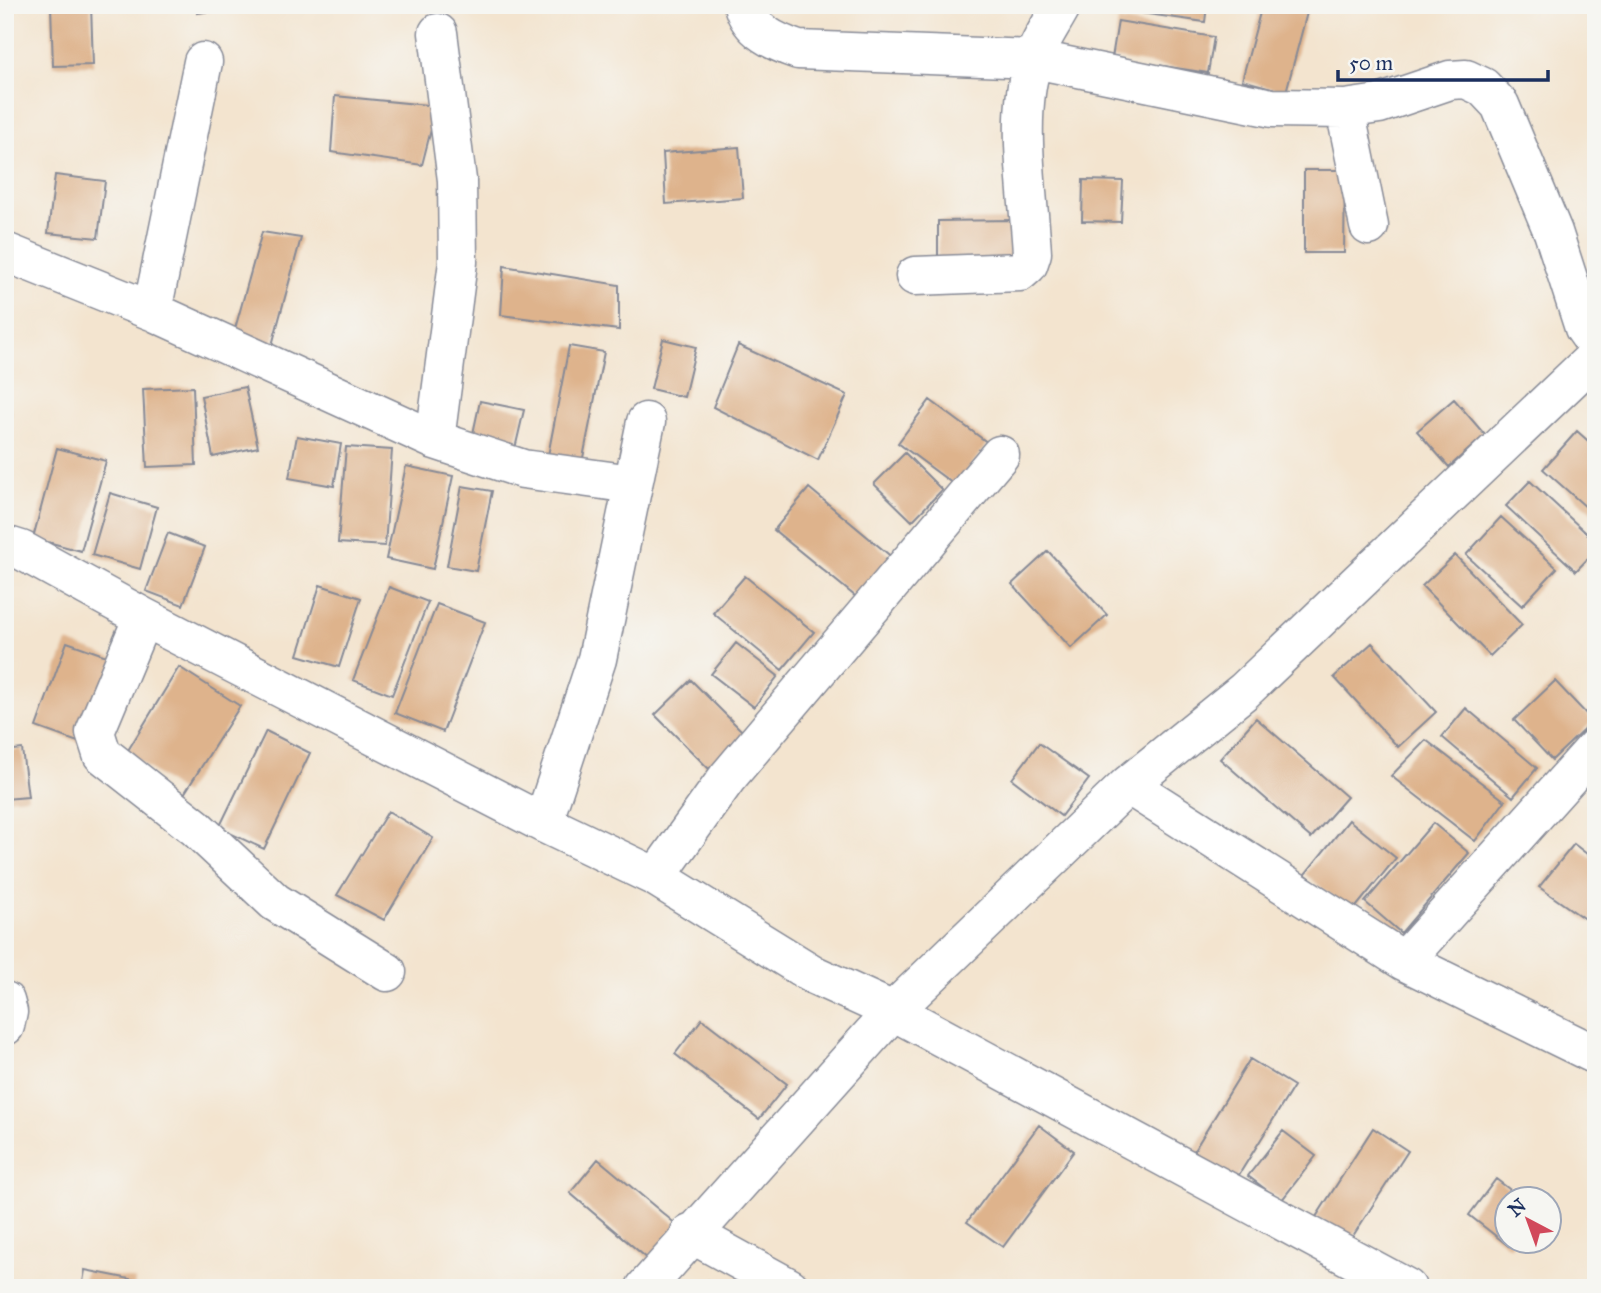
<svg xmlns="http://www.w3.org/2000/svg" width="1601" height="1293" viewBox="0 0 1601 1293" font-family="'IM FELL Great Primer',serif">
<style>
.building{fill:#deb38c}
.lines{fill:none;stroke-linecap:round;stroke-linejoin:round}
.minor-casing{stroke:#878a96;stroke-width:41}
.minor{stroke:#fff;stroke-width:38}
</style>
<rect width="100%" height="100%" fill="#f6f6f2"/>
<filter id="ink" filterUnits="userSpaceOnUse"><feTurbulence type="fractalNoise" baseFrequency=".0143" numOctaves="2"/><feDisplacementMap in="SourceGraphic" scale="14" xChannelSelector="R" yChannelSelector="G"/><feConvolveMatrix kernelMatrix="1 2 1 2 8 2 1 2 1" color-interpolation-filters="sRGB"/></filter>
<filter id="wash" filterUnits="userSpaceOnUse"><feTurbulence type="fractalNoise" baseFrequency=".00686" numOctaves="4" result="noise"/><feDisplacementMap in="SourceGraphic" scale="28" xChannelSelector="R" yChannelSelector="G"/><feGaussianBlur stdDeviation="1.57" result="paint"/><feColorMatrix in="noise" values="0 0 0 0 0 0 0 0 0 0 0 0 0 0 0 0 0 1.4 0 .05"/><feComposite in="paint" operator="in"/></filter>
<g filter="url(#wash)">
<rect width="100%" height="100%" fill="#f3e4cf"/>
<g id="blocks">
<!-- building -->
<path class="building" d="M91,5l2,60 -40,1 -2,-60z
M196,5h36v3l-35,5z
M1126,5h81l-2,17 -79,-11z
M1262,5h47l-23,87 -44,-12z
M1118,21l96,16 -6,36 -96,-15z
M335,96l102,10 -15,59 -91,-13z
M739,147l4,51 -77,6 -3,-51z
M1304,170h41l-1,83h-40z
M55,175l50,6 -7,57 -50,-5z
M1083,180l40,1 -2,41 -39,-1z
M1013,220l1,47 -76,1v-47z
M262,232l39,6 -30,111 -38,-13z
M504,266l115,19v45l-118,-15z
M663,339l33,8 -12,50 -33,-8z
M738,345l109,50 -29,65 -105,-53z
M569,346l35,6 -24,121 -34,-7z
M193,387l3,78 -49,2 -4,-78z
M245,387l13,60 -45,10 -12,-61z
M1454,399l31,36 -36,32 -32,-36z
M930,400l58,43 -32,43 -58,-43z
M480,401l44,9 -10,43 -43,-10z
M5,409l7,2 -6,19h-1z
M1577,431l19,17v68l-53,-47z
M297,436l44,8 -7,42 -45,-8z
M346,447l46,3 -7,96 -47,-3z
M57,448l49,13 -25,90 -48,-13z
M905,453l37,37 -30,31 -38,-37z
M406,466l47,10 -20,93 -47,-10z
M1530,481l66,61v8l-20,21 -70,-65z
M462,486l30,5 -16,80 -29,-5z
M809,488l91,76 -34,41 -92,-75z
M110,493l47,14 -17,62 -48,-14z
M1501,517l56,51 -35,38 -56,-51z
M168,533l37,14 -22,58 -37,-14z
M1048,551l59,64 -36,33 -59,-64z
M1455,555l67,70 -32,31 -68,-70z
M745,576l69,56 -32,38 -69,-57z
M320,585l41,13 -22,69 -41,-12z
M389,587l39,15 -36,93 -39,-15z
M437,604l48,18 -42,110 -48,-19z
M67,642l51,18 -32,85 -50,-18z
M736,643l42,33 -24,31 -43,-33z
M1372,643l64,69 -38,35 -64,-70z
M179,667l61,39 -56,88 -57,-42z
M691,680l54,54 -36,35 -54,-54z
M1555,681l38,40 -41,39 -38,-40z
M1466,708l71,60 -24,29 -71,-60z
M1256,718l91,79 -36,41 -91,-79z
M266,731l44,22 -46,96 -45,-21z
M1426,740l79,61 -30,40 -84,-65z
M1039,743l50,36 -28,37 -49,-37z
M22,749l6,48 -23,2v-48z
M388,811l45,27 -49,82 -47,-25z
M1349,820l47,38 -44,54 -47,-38z
M1433,823l36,30 -68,80 -36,-31z
M1574,844l22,17v55l-7,6 -50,-35z
M702,1019l85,65 -28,35 -84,-65z
M1250,1059l44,27 -59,95 -43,-27z
M1039,1125l35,26 -71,96 -36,-25z
M1373,1128l35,23 -57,88 -35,-22z
M1283,1131l33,25 -35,45 -33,-25z
M598,1159l79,66 -29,34 -78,-66z
M1496,1179l25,19h-15v42h9l-5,7 -41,-32z
M85,1270l50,10 -1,8h-52z
M708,1280l9,8h-15z"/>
</g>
</g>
<g filter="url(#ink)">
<use href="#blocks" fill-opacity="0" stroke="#878a96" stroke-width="2"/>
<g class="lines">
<!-- minor casing -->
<g class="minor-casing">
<path id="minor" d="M743,5c7,26 32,37 55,45l236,9 238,49 73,1 34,-5 71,-24 16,-1 17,8 17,18 53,127 31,96 12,17
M1345,109l24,117
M5,252l147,59 283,129 88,29 109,15
M915,276l105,-4 8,-7 4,-12c-3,-57 -18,-140 2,-195 6,-18 19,-36 28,-53
M152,311l51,-249
M435,440l23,-178 -1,-82 -19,-147
M5,545l16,5 122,67 400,206 113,54 158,98 79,36 514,277
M143,617l-48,115 7,22 93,73 80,75 112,70
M1128,785l276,176 192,94
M543,823l54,-164 49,-237
M656,877l71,-99 273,-323
M1404,961l192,-214
M5,1001l3,11 -3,14
M690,1233l100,55
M645,1288l248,-277 235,-226 116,-94 352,-335"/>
</g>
<!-- minor -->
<use href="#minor" class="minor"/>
</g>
</g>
<!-- margin -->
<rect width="1601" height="1293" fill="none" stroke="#f6f6f2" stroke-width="28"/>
<!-- north arrow -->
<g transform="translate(1528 1220) rotate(319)"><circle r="33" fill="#f6f6f2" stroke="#9ea6b7" stroke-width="2"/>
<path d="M0-5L12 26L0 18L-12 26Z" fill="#d1495b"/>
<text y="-10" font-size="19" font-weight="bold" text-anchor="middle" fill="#1b2f5e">N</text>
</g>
<!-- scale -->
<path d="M1338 70v10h210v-10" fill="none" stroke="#1b2f5e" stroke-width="3.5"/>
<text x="1349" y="70" font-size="21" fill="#1b2f5e" stroke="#f6f6f2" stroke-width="5" paint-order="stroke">50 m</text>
</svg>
